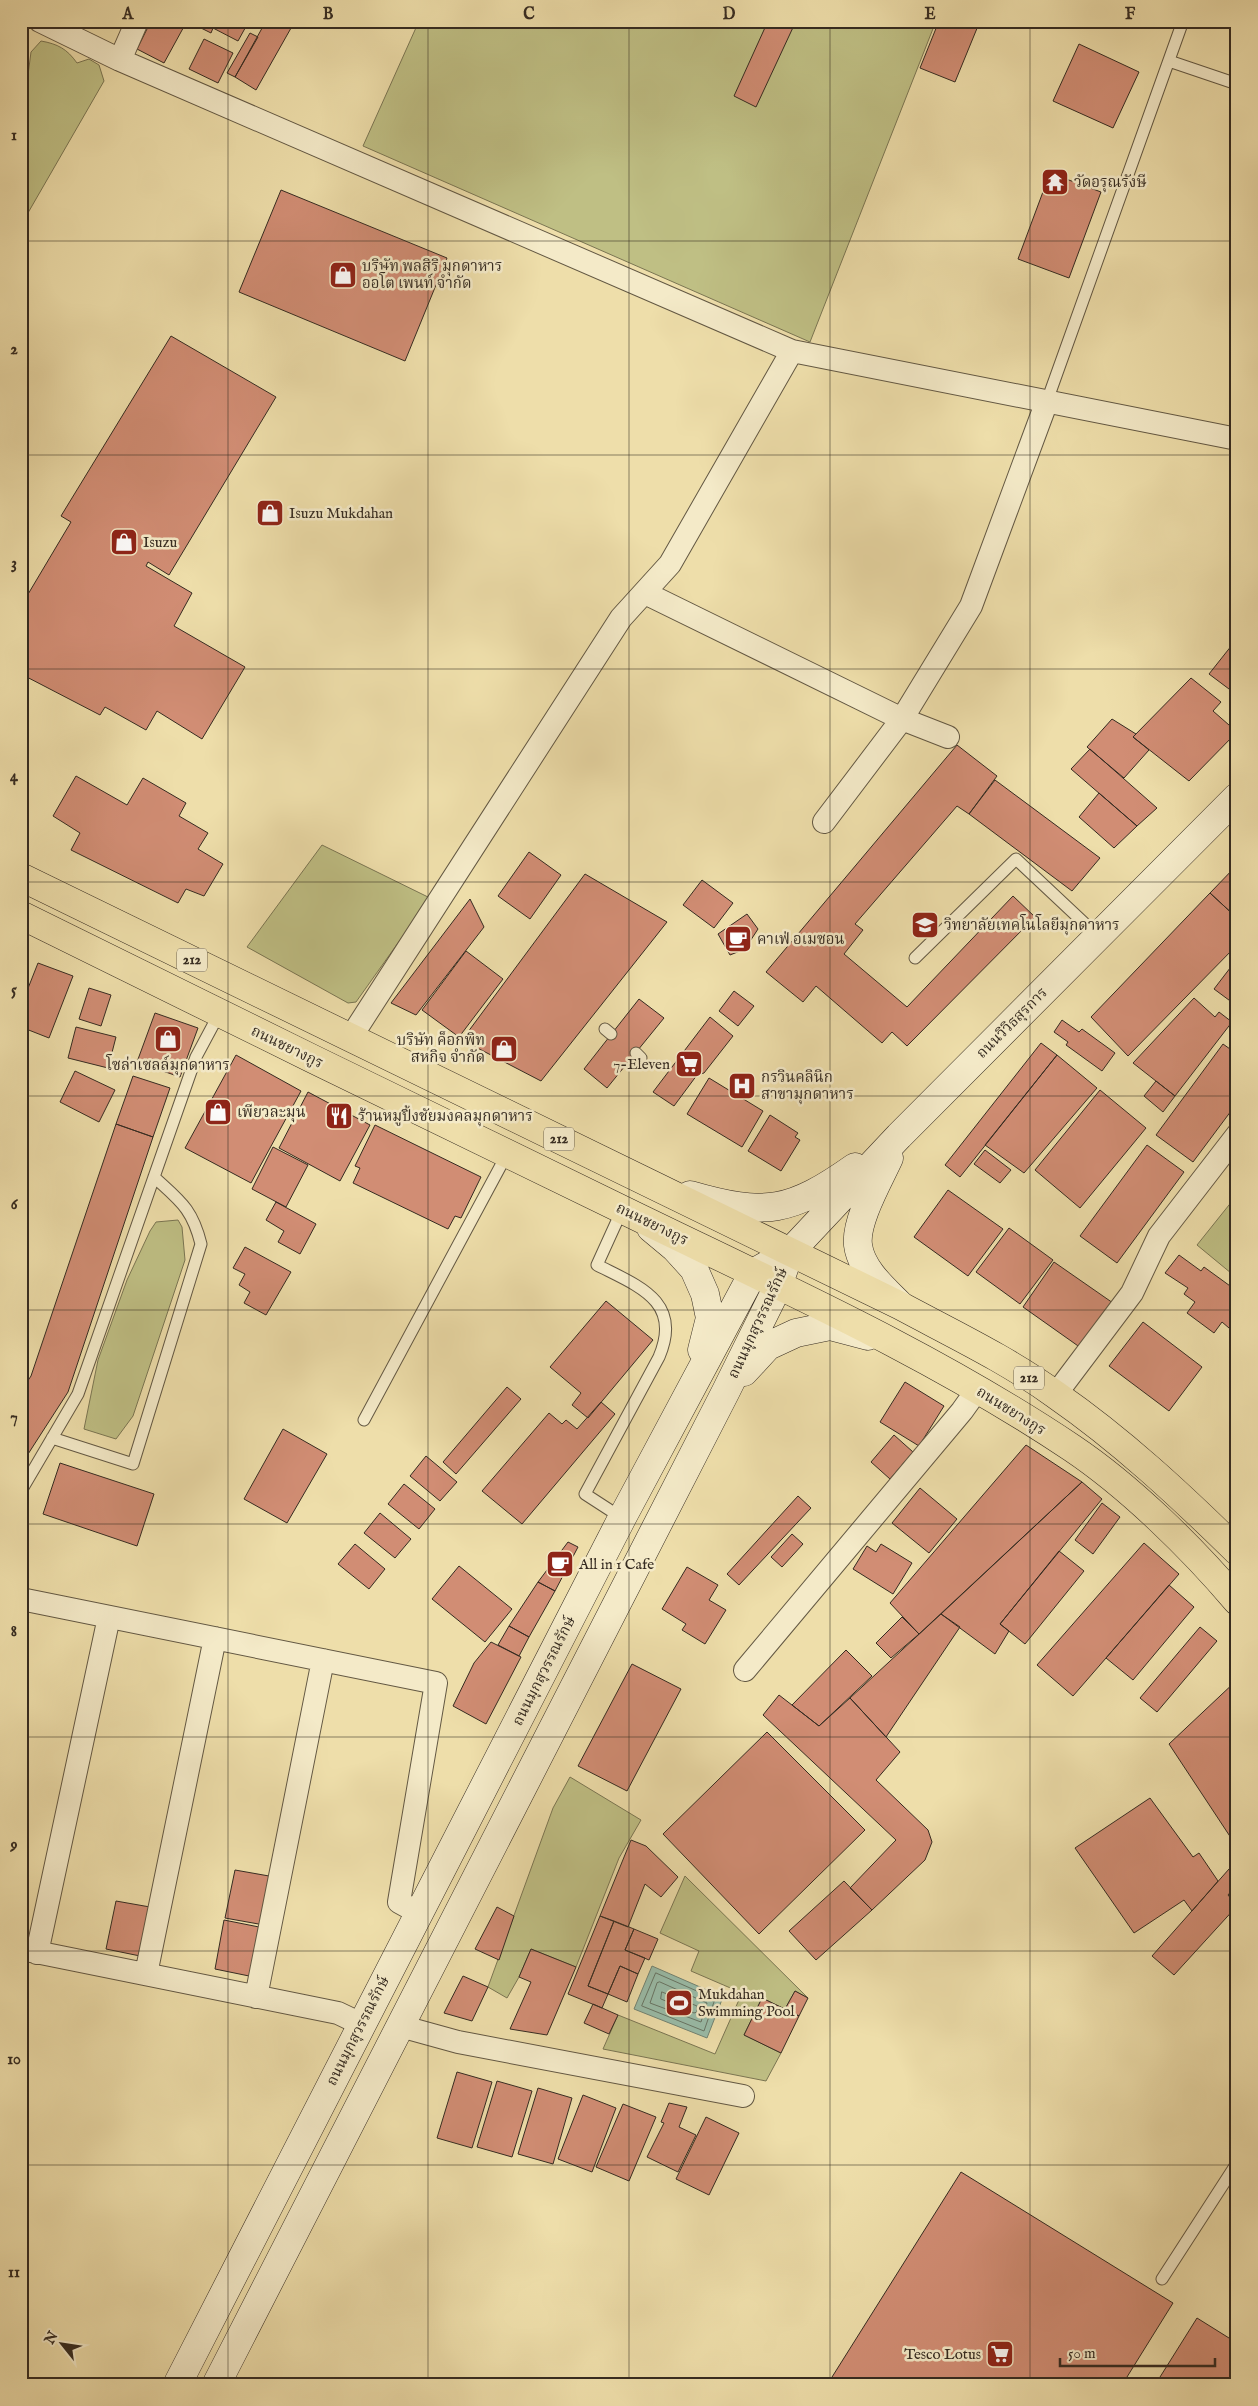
<svg xmlns="http://www.w3.org/2000/svg" width="1258" height="2406" viewBox="0 0 1258 2406" font-family="'IM FELL English','Noto Serif Thai',serif">
<style>
.green{fill:#bfbf84;stroke:#7a7552}
.water{fill:#99bca8;stroke:#718272}
.lines{fill:none;stroke-linecap:round;stroke-linejoin:round}
.shore{stroke:#677464;stroke-width:1}
.building{fill:#d18d74;stroke:#352b21}
.service-casing{stroke:#635843;stroke-width:13}
.minor-casing{stroke:#635843;stroke-width:24}
.secondary-casing{stroke:#352b21;stroke-width:29}
.primary-casing{stroke:#352b21;stroke-width:29}
.service{stroke:#f4eac8;stroke-width:11}
.minor{stroke:#f4eac8;stroke-width:22}
.secondary{stroke:#f4eac8;stroke-width:28}
.primary{stroke:#eedeaa;stroke-width:28}
.grid{fill:none;stroke:#352b21;stroke-width:1;stroke-opacity:0.55}
.labels{text-anchor:middle;dominant-baseline:central;stroke-width:5;stroke-linejoin:round;paint-order:stroke}
.shield{fill:#f4eac8;stroke:#6e6453;stroke-width:1}
.shield-label{font-size:14px;font-weight:bold;fill:#352b21}
.poi-label{font-size:15px;fill:#352b21;stroke:#f4eac8;text-anchor:start}
.street-label{font-size:15px;fill:#352b21;stroke:#f4eac8}
.neatline{fill:none;stroke:#352b21;stroke-width:2}
.grid-label{font-size:16px;text-anchor:middle;font-weight:bold;fill:#352b21}
</style>
<rect width="100%" height="100%" fill="#eedeaa"/>
<filter id="stains"><feTurbulence type="fractalNoise" baseFrequency=".004" numOctaves="4"/><feColorMatrix values="0 0 0 0 .2 0 0 0 0 .09 0 0 0 0 .02 0 0 0 .5 -.17"/></filter>
<radialGradient id="worn" r=".72"><stop offset=".6" stop-color="#630" stop-opacity="0"/><stop offset="1" stop-color="#630" stop-opacity=".3"/></radialGradient>
<!-- green -->
<path class="green" d="M419,21h517l-126,321 -447,-196z
M41,41c17,3 26,8 36,22l12,-4 10,6 5,16 -83,144v-147l7,-3 3,-23z
M322,845l108,53 -74,104 -8,1 -101,-56z
M1237,1195v83l-40,-33z
M178,1220l4,7 3,33 -52,156 -17,23 -32,-10 14,-69 29,-80 23,-49 6,-9z
M570,1777l71,43 -22,38 -43,109 -45,-18 -12,28 -12,21 -19,-11 65,-179z
M685,1876l123,122 -13,-7 -10,18 -23,-11 -18,37 37,18 -15,28 -163,-32 15,-34 97,39 27,-61 -51,-22 8,-20 -39,-18z"/>
<!-- water -->
<path class="water" d="M652,1966l71,31 -16,41 -73,-29z"/>
<g class="lines">
<!-- shore -->
<path class="shore" d="M656,1973l59,26 -11,32 -62,-25z
M660,1982l47,21 -6,19 -51,-19 7,-20z
M662,1992l35,14v6l-3,1 -33,-14z"/>
</g>
<!-- building -->
<path class="building" d="M78,21h14l-2,6z
M151,21h36l-23,42 -27,-14z
M199,21h50l-11,20 -25,-13 -2,5 -14,-7z
M266,21h29l-39,69 -21,-13z
M768,21h28l-40,86 -22,-11z
M939,21h41l-25,61 -35,-14z
M1078,21h15l-2,6z
M250,33l8,4 -23,40 -8,-4z
M204,39l29,14 -15,30 -29,-14z
M1079,44l60,28 -26,56 -60,-27z
M1050,173l51,19 -32,86 -51,-19z
M281,190l166,68 -42,103 -166,-69z
M171,336l105,61 -107,178 -21,-13 -2,4 46,27 -18,33 71,41 -43,72 -45,-28 -11,19 -41,-23 -5,8 -79,-41v-68l50,-84 -10,-6z
M1232,645l5,3v47l-28,-21z
M1191,678l30,24 -8,9 24,21 -48,49 -56,-44z
M1112,719l24,15 -3,3 16,13 -25,28 -37,-31z
M957,745l40,31 -28,38 -12,-8 -102,118 8,6 -19,24 63,53 106,-111 22,21 -128,129 -15,-14 -10,11 -66,-57 -13,16 -37,-30z
M1090,749l67,59 -20,18 -66,-57z
M76,776l51,29 16,-27 43,25 -7,13 29,17 -10,16 25,15 -19,32 -18,-7 -8,14 -107,-53 9,-17 -27,-17z
M995,780l105,78 -28,33 -103,-77z
M1099,793l38,33 -23,22 -35,-31z
M529,852l32,23 -31,44 -32,-23z
M1237,865v53l-27,-25z
M585,874l82,48 -126,159 -79,-41z
M702,880l31,23 -19,25 -31,-23z
M1210,893l27,25v27l-109,111 -37,-39z
M470,899l14,28 -68,88 -25,-12z
M747,914l11,15 -13,20 -15,6 -12,-21z
M466,951l37,28 -44,58 -37,-27z
M1237,959v47l-23,-17z
M38,963l35,13 -24,62 -28,-11v-21z
M89,988l22,7 -10,31 -22,-7z
M734,991l20,15 -16,20 -19,-15z
M1194,998l21,19 4,-5 13,10 -57,74 -42,-33z
M639,999l25,19 -57,70 -23,-19z
M155,1013l43,15 -18,49 -43,-15z
M710,1017l23,19 -29,37 -7,2 -23,31 -21,-14z
M1062,1020l17,12 3,-3 33,24 -13,18 -36,-26 2,-3 -14,-10z
M76,1027l40,10 -8,31 -40,-10z
M1237,1027v13l-6,-4z
M1041,1043l16,12 -97,122 -15,-12z
M1223,1044l14,10v49l-44,59 -37,-27z
M236,1055l65,36 -50,92 -66,-35z
M1057,1055l40,33 -73,85 -39,-28z
M75,1071l40,19 -16,32 -39,-20z
M133,1076l37,12 -17,49 -37,-13z
M709,1078l54,33 -21,36 -55,-33z
M1156,1081l19,15 -12,16 -19,-16z
M1100,1090l46,38 -66,80 -45,-38z
M308,1092l62,33 -30,56 -61,-33z
M770,1115l28,18 -3,4 5,3 -19,31 -33,-20z
M116,1124l37,13 -85,255 -47,73v-74l10,-15z
M375,1125l106,52 -20,41 -6,-2 -7,13 -95,-46 7,-15 -5,-2z
M1147,1145l37,27 -67,91 -37,-27z
M273,1147l35,18 -22,42 -34,-18z
M985,1150l26,20 -11,13 -26,-19z
M948,1190l55,39 -35,47 -54,-39z
M276,1202l40,22 -16,30 -22,-12 6,-11 -18,-11z
M1009,1228l44,32 -33,44 -44,-32z
M245,1247l46,25 -25,43 -22,-12 6,-11 -11,-7 6,-11 -12,-6z
M1179,1255l22,16 3,-4 33,24v32l-3,-2 -5,7 -7,-6 -8,11 -27,-20 8,-11 -11,-8 4,-6 -23,-15z
M1054,1262l59,41 -32,45 -58,-41z
M606,1301l47,39 -65,78 -16,-13 9,-12 -31,-26z
M1143,1322l59,45 -33,44 -60,-45z
M905,1382l39,24 -25,40 -39,-24z
M507,1387l14,12 -65,75 -13,-12z
M601,1402l14,12 -93,110 -40,-33 67,-78 13,11 4,-4 11,9z
M283,1429l44,25 -40,69 -43,-24z
M894,1435l19,17 -23,27 -19,-17z
M1026,1445l56,37 -163,152 -29,-31z
M426,1456l31,26 -17,19 -30,-25z
M60,1463l94,31 -17,52 -94,-32z
M1082,1482l20,17 -102,125 9,7 -14,23 -54,-40z
M404,1484l31,25 -16,20 -31,-25z
M920,1488l37,31 -28,34 -37,-30z
M798,1496l13,12 -72,77 -12,-11z
M1102,1503l18,14 -27,37 -18,-14z
M380,1513l31,26 -16,19 -31,-25z
M792,1534l11,10 -21,23 -11,-10z
M568,1542l10,5 -23,44 -17,-9z
M1144,1543l35,31 -106,122 -36,-31z
M355,1544l30,25 -16,20 -31,-25z
M881,1544l31,19 -19,31 -40,-25 14,-23 9,6z
M1059,1551l25,20 -59,73 -25,-20z
M459,1566l53,43 -27,33 -53,-43z
M687,1567l31,18 -9,15 17,10 -21,34 -23,-14 4,-6 -24,-15z
M538,1582l17,9 -26,46 -20,-11z
M1169,1585l25,22 -61,73 -27,-22z
M941,1614l19,13 -74,110 -36,-39z
M902,1617l17,17 -28,24 -15,-15z
M509,1626l20,11 -10,19 -21,-11z
M1200,1627l17,14 -60,71 -17,-14z
M491,1642l30,15 -35,67 -33,-18 21,-43z
M846,1650l26,26 -53,50 -27,-21z
M632,1664l49,25 -54,102 -49,-25z
M1237,1680v167l-68,-103z
M779,1695l40,31 31,-28 50,54 -24,28 52,50 4,12 -7,18 -53,50 -22,-22 46,-48 -133,-125z
M767,1732l98,98 -106,104 -96,-100z
M1150,1798l43,59 6,-4 19,28 -26,30 -8,-11 -50,33 -59,-85z
M631,1840l15,6 32,31 -17,20 -16,-13 -17,43 -28,-11z
M1237,1860v24l-9,11 9,11 -63,69 -22,-19z
M235,1870l34,6 -5,49 -39,-7z
M844,1881l28,29 -56,50 -27,-29z
M116,1901l34,6 -5,50 -39,-8z
M497,1907l17,9 -15,44 -24,-11z
M600,1916l14,5 -26,65 20,8 -6,14 -34,-14z
M224,1920l35,7 -5,50 -39,-8z
M614,1921l20,8 -9,21 20,8 -7,16 -18,-8 -12,28 -20,-8z
M634,1929l24,10 -9,21 -24,-10z
M531,1949l45,18 -29,68 -37,-6 21,-47 -12,-5z
M620,1966l18,8 -11,28 -19,-8z
M463,1976l25,11 -16,34 -28,-8z
M795,1991l13,7 -9,18 -14,-7z
M762,1998l37,18 -18,37 -37,-18z
M593,2004l25,11 -9,19 -25,-11z
M457,2072l35,10 -20,66 -35,-10z
M497,2081l35,10 -20,66 -35,-10z
M538,2088l34,10 -19,66 -35,-10z
M583,2095l33,13 -24,64 -34,-13z
M669,2103l18,4 -8,20 17,8 -18,37 -31,-15 17,-34 -3,-1z
M623,2104l33,13 -27,64 -33,-14z
M706,2117l33,16 -30,62 -33,-16z
M961,2172l212,131 -51,82h-295z
M1197,2318l40,25v42h-82z"/>
<g class="lines">
<!-- service casing -->
<g class="service-casing">
<path id="service" d="M1169,61l68,23
M1047,401l136,-380
M915,958l101,-99 82,77
M605,1029l6,5
M636,1053l5,5
M622,1210l-25,55c41,21 86,36 62,92l-74,137 37,24
M364,1420l143,-266
M52,1438l81,26 68,-220c-9,-36 -21,-43 -47,-67
M21,1491l57,-97 118,-337 23,-43
M1162,2279l75,-116"/>
</g>
<!-- minor casing -->
<g class="minor-casing">
<path id="minor" d="M40,21l80,39 672,291 445,88
M120,60l17,-39
M645,593l257,126 46,18
M824,822l78,-103 69,-113 76,-205
M351,1037l270,-419 49,-54 122,-213
M1056,1394l76,-101 27,-57 78,-101
M21,1599l415,84 -37,219 20,11
M745,1670l217,-259 15,-21
M21,1949l317,64 23,11
M37,1953l72,-336
M146,1974l69,-336
M256,1997l67,-337
M400,2026l58,16 285,54"/>
</g>
<!-- secondary casing -->
<g class="secondary-casing">
<path id="secondary" d="M889,1158c-10,22 -34,63 -31,87 3,24 25,43 41,59
M690,1195c76,22 101,17 165,-28
M651,1228l24,20 19,21 11,25 5,24 -8,32
M744,1372l24,-26 28,-13 34,-7 38,10
M177,2385l445,-867 131,-245 37,-21 109,-116 338,-339
M216,2385l510,-994 52,-105 8,-23"/>
</g>
<!-- primary casing -->
<g class="primary-casing">
<path id="primary" d="M21,877l880,429c52,28 107,54 155,89 65,45 124,100 181,156
M21,915c198,99 397,195 596,292 153,75 312,145 455,241 58,39 120,100 165,153"/>
</g>
<!-- service -->
<use href="#service" class="service"/>
<!-- minor -->
<use href="#minor" class="minor"/>
<!-- secondary -->
<use href="#secondary" class="secondary"/>
<!-- primary -->
<use href="#primary" class="primary"/>
</g>
<!-- grid -->
<path class="grid" d="M228,21v2364M428,21v2364M629,21v2364M830,21v2364M1030,21v2364M21,241h1216M21,455h1216M21,669h1216M21,882h1216M21,1096h1216M21,1310h1216M21,1524h1216M21,1737h1216M21,1951h1216M21,2165h1216"/>
<!-- icons -->
<defs>
<g id="temple-square" transform="scale(1.4375)"><rect x="-9" y="-9" width="18" height="18" rx="4" fill="#8f2418" stroke="#f4eac8"/><path d="M0-6L5-2H3V0L6.5 2.5H4V6H1.5V3h-3V6H-4V2.5H-6.5L-3 0V-2H-5Z" fill="#fff"/></g>
<g id="shop-square" transform="scale(1.4375)"><rect x="-9" y="-9" width="18" height="18" rx="4" fill="#8f2418" stroke="#f4eac8"/><path d="M-5-2.5h2.3a2.7 3.5 0 0 1 5.4 0H5L5.5 6h-11ZM-1.5-2.5h3a1.5 2.3 0 0 0-3 0Z" fill="#fff"/></g>
<g id="university-square" transform="scale(1.4375)"><rect x="-9" y="-9" width="18" height="18" rx="4" fill="#8f2418" stroke="#f4eac8"/><path d="M0-5L7-2L0 1L-7-2ZM-4 1L0 2.5L4 1V4Q0 6-4 4Z" fill="#fff"/></g>
<g id="cafe-square" transform="scale(1.4375)"><rect x="-9" y="-9" width="18" height="18" rx="4" fill="#8f2418" stroke="#f4eac8"/><path d="M-5.5-4.5H6V0H3Q3 3.5 0 3.5H-2.5Q-5.5 3.5-5.5 0ZM3-3.2v2h1.7v-2ZM-6 4.5H4V6H-6Z" fill="#fff"/></g>
<g id="supermarket-square" transform="scale(1.4375)"><rect x="-9" y="-9" width="18" height="18" rx="4" fill="#8f2418" stroke="#f4eac8"/><path d="M-6-5.5h2.5l.6 2H6L4.5 2H-2.5L-4.4-4H-6ZM-1.5 3.2a1.3 1.3 0 1 0 .1 0ZM3 3.2a1.3 1.3 0 1 0 .1 0Z" fill="#fff"/></g>
<g id="hospital-square" transform="scale(1.4375)"><rect x="-9" y="-9" width="18" height="18" rx="4" fill="#8f2418" stroke="#f4eac8"/><path d="M-5-5h3v3.5h4V-5h3V5h-3V1.5h-4V5h-3Z" fill="#fff"/></g>
<g id="restaurant-square" transform="scale(1.4375)"><rect x="-9" y="-9" width="18" height="18" rx="4" fill="#8f2418" stroke="#f4eac8"/><path d="M-5-6h1v4h1v-4h1v4h1v-4h1v5L-1.5 .5V6h-2V.5L-5-1ZM5-6V6H3V1.5H1.5Q1.5-4 5-6Z" fill="#fff"/></g>
<g id="stadium-square" transform="scale(1.4375)"><rect x="-9" y="-9" width="18" height="18" rx="4" fill="#8f2418" stroke="#f4eac8"/><path d="M0-5a6.5 5 0 1 0 0 10a6.5 5 0 1 0 0-10ZM-3.5-1.8h7v3.6h-7Z" fill="#fff"/></g>
</defs>
<g fill-rule="evenodd">
<use href="#temple-square" x="1055" y="182"/>
<use href="#shop-square" x="343" y="275"/>
<use href="#shop-square" x="270" y="513"/>
<use href="#shop-square" x="124" y="542"/>
<use href="#university-square" x="925" y="925"/>
<use href="#cafe-square" x="738" y="939"/>
<use href="#shop-square" x="168" y="1039"/>
<use href="#shop-square" x="504" y="1049"/>
<use href="#supermarket-square" x="689" y="1064"/>
<use href="#hospital-square" x="742" y="1086"/>
<use href="#shop-square" x="218" y="1112"/>
<use href="#restaurant-square" x="339" y="1116"/>
<use href="#cafe-square" x="560" y="1564"/>
<use href="#stadium-square" x="679" y="2003"/>
<use href="#supermarket-square" x="1000" y="2354"/>
</g>
<g class="labels">
<!-- shield labels -->
<g class="shield">
<rect x="177" y="948.5" width="30" height="23" rx="4"/>
<rect x="544" y="1127.5" width="30" height="23" rx="4"/>
<rect x="1014" y="1366.5" width="30" height="23" rx="4"/>
</g>
<g class="shield-label">
<text x="192" y="960">212</text>
<text x="559" y="1139">212</text>
<text x="1029" y="1378">212</text>
</g>
<!-- poi labels -->
<g class="poi-label">
<text x="1074" y="182">วัดอรุณรังษี</text>
<text x="362" y="266">บริษัท พลสิริ มุกดาหาร<tspan x="362" dy="17">ออโต เพนท์ จำกัด</tspan></text>
<text x="289" y="513">Isuzu Mukdahan</text>
<text x="143" y="542">Isuzu</text>
<text x="944" y="925">วิทยาลัยเทคโนโลยีมุกดาหาร</text>
<text x="757" y="939">คาเฟ่ อเมซอน</text>
<text x="485" y="1040" text-anchor="end">บริษัท ค็อกพิท<tspan x="485" dy="17">สหกิจ จำกัด</tspan></text>
<text x="670" y="1064" text-anchor="end">7-Eleven</text>
<text x="168" y="1065" text-anchor="middle">โซล่าเซลล์มุกดาหาร</text>
<text x="761" y="1077">กรวินคลินิก<tspan x="761" dy="17">สาขามุกดาหาร</tspan></text>
<text x="237" y="1112">เพียวละมุน</text>
<text x="358" y="1116">ร้านหมูปิ้งชัยมงคลมุกดาหาร</text>
<text x="579" y="1564">All in 1 Cafe</text>
<text x="698" y="1994">Mukdahan<tspan x="698" dy="17">Swimming Pool</tspan></text>
<text x="981" y="2354" text-anchor="end">Tesco Lotus</text>
</g>
<!-- street labels -->
<g class="street-label">
<text transform="translate(1012 1023) rotate(-45)">ถนนวิวิธสุรการ</text>
<text transform="translate(287 1047) rotate(26)">ถนนชยางกูร</text>
<text transform="translate(652 1224) rotate(26)">ถนนชยางกูร</text>
<text transform="translate(758 1323) rotate(-65)">ถนนมุกสุวรรณรักษ์</text>
<text transform="translate(1011 1411) rotate(32)">ถนนชยางกูร</text>
<text transform="translate(544 1671) rotate(-63)">ถนนมุกสุวรรณรักษ์</text>
<text transform="translate(358 2031) rotate(-63)">ถนนมุกสุวรรณรักษ์</text>
</g>
</g>
<!-- margin -->
<rect width="1258" height="2406" fill="none" stroke="#eedeaa" stroke-width="55"/>
<!-- north arrow -->
<g transform="translate(62 2344) rotate(300)" stroke="#f4eac8" stroke-width="4" paint-order="stroke">
<path d="M0-4L9 19L0 12L-9 19Z" fill="#352b21"/>
<text y="-8" font-size="14" font-weight="bold" text-anchor="middle" fill="#352b21">N</text>
</g>
<!-- scale -->
<path d="M1060 2358v8h155v-8" fill="none" stroke="#352b21" stroke-width="2.5"/>
<text x="1068" y="2358" font-size="15" fill="#352b21" stroke="#f4eac8" stroke-width="4" paint-order="stroke">50 m</text>
<rect x="28" y="28" width="1202" height="2350" class="neatline"/>
<g class="grid-label">
<text x="128" y="19">A</text>
<text x="328" y="19">B</text>
<text x="529" y="19">C</text>
<text x="729" y="19">D</text>
<text x="930" y="19">E</text>
<text x="1130" y="19">F</text>
<text x="14" y="140">1</text>
<text x="14" y="354">2</text>
<text x="14" y="568">3</text>
<text x="14" y="781">4</text>
<text x="14" y="995">5</text>
<text x="14" y="1209">6</text>
<text x="14" y="1422">7</text>
<text x="14" y="1636">8</text>
<text x="14" y="1850">9</text>
<text x="14" y="2064">10</text>
<text x="14" y="2277">11</text>
</g>
<rect width="100%" height="100%" filter="url(#stains)"/>
<rect width="100%" height="100%" fill="url(#worn)"/>
</svg>
